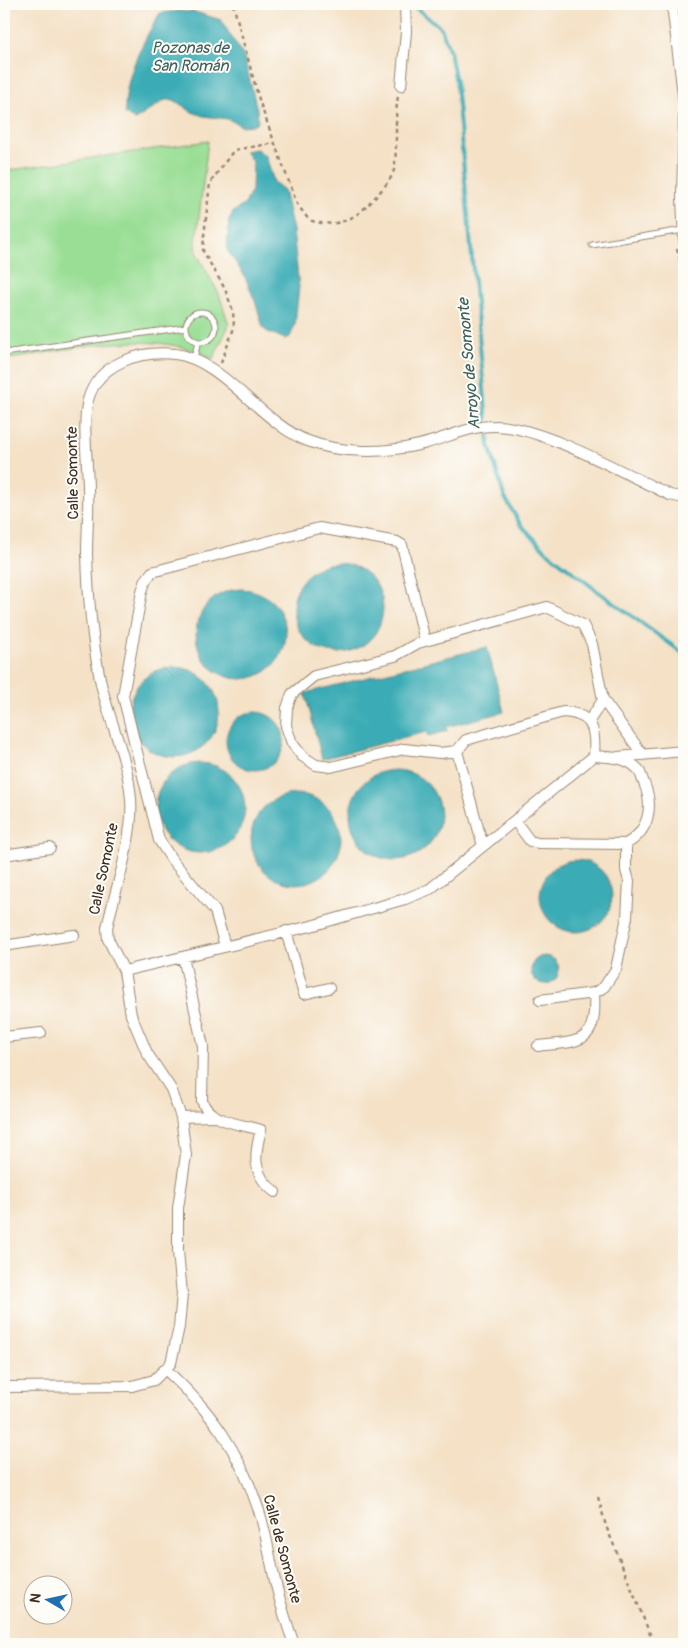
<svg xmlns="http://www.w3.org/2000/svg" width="688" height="1648" viewBox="0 0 688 1648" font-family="Pangolin,sans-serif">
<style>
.green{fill:#9ade95;stroke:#6a845a}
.water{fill:#3bacb5;stroke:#3b6b6a}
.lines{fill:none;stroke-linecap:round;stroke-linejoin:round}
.stream{stroke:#3bacb5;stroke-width:4}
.service-casing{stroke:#988672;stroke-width:7}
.minor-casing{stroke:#988672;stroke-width:12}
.path{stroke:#988672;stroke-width:2.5;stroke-dasharray:4 4;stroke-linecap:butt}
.service{stroke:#fff;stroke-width:5}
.minor{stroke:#fff;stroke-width:10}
.labels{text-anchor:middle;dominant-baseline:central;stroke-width:4;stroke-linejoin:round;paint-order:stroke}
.street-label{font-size:15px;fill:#3b2a1e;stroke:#fdfcf7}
.water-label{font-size:16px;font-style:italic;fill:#3b5e5a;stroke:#fdfcf7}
</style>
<rect width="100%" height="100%" fill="#fdfcf7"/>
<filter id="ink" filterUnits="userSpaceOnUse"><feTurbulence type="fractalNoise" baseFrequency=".02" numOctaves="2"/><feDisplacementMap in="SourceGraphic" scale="10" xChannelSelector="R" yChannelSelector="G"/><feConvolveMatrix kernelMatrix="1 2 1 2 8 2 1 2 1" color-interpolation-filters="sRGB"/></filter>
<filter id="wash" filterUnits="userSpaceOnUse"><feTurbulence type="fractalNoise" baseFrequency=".0096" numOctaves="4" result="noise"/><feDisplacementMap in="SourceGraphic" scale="20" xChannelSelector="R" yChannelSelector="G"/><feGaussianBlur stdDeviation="1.12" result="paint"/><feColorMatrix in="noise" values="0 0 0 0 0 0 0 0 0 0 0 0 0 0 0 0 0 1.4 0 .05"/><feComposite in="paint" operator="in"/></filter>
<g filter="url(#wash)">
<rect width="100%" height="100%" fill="#f4e1c6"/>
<!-- green -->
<path class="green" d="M208,141l-12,101 1,12 22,40 10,31 -16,34c-62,-33 -142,-9 -209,1v-189z"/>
<!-- water -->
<path class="water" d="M178,11l17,1 26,8 23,37 13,52 1,13 -5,3 -11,1 -14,-7 -25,-3 -11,-4 -18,-12h-9l-30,20 -10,-6c-1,-37 17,-71 35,-101z
M257,149l9,7 8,26 10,8 9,40 6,57 -4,38 -5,12 -5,2 -19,-8 -3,-4 -8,-26 -11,-26 -17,-25 2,-30 4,-8 12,-8 7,-14 1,-27 -8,-12z
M293 608a45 45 0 1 1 90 0a45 45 0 1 1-90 0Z
M196 634a45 45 0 1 1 90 0a45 45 0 1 1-90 0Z
M487,647l17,65 -58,15 1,4 -19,5 -2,-4 -104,27 -17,-66z
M129 712a45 45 0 1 1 90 0a45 45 0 1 1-90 0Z
M226 741a29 29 0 1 1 58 0a29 29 0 1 1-58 0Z
M155 808a45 45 0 1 1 90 0a45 45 0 1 1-90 0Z
M350 815a45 45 0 1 1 90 0a45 45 0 1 1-90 0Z
M251 839a45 45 0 1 1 90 0a45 45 0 1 1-90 0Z
M540 896a36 36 0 1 1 72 0a36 36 0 1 1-72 0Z
M531 970a14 14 0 1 1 28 0a14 14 0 1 1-28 0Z"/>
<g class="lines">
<!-- stream -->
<path class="stream" d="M411,4l30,24 9,24 6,31 33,362 15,51 16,28 26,27 50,39 88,64"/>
</g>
</g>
<g filter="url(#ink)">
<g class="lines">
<!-- service casing -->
<g class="service-casing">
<path id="service" d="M592,245l91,-15
M186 327a15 15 0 1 1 30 0a15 15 0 1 1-30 0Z
M4,353l182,-26
M194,358l4,-16"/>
</g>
<!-- minor casing -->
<g class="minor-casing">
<path id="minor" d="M672,4l12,99
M401,86l5,-54 -1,-28
M684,115l-2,83 2,42
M603,700l40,55
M457,751l26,95
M618,757l66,-6
M515,821l15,20 8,2 88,1c23,-13 28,-37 18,-61 -2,-4 -3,-10 -6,-14 -12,-12 -28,-12 -44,-13
M4,855l46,-7
M286,931l18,63 25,-6
M4,946l70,-11
M225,946l-10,-35 -43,-51 -13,-20 -36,-144 19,-105 4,-11 6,-8 167,-44 78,14 5,3 23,96
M183,957l20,89 -1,55c7,21 39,23 59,29 -7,25 -9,45 14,62
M124,971l187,-45 94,-27 25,-10 164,-133c2,-27 -1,-42 -31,-44l-97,28 -9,11 -17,2 -36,-4 -73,18 -15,-2 -14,-9 -10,-13 -6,-17 1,-18 5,-14 22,-18 81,-20 23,-13 129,-36 36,18 9,19 11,56 -14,21
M540,1000l54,-7 10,-6 12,-18 11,-52 2,-36 -3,-11v-26
M4,1037l37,-4
M538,1046c44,-5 59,-2 56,-53
M181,1117l31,-1
M165,1369c47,43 74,81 94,142 8,24 11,50 17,74 5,20 11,40 18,59
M4,1387l128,-1 22,-6 17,-17 8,-36 3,-33 -4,-43v-43l8,-53 -5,-38 -10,-28 -24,-36 -16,-38 -7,-44 -16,-32 -1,-11c8,-38 27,-91 24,-129 -3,-41 -23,-80 -31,-120 -8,-40 -12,-84 -13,-125 0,-21 2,-43 1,-65 0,-24 -6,-67 0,-89 10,-37 52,-50 87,-46 47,5 87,70 133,87 33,13 77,12 111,4 26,-6 48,-19 75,-19 45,-1 133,49 176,69l14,3"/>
</g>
<!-- path -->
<path class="path" d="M233,4l27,99 37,101 12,16c31,11 52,-5 70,-27 6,-7 13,-15 15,-23 4,-24 0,-50 4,-74
M677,249l7,27
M221,363l13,-35 -1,-17 -8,-22 -22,-38 1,-15 6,-53 24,-33 41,-7
M598,1497l8,29 48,118"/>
<!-- service -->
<use href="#service" class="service"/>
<!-- minor -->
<use href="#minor" class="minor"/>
</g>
</g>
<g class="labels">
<!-- street labels -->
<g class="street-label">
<text transform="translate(73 473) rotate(-91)">Calle Somonte</text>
<text transform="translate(104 869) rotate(-78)">Calle Somonte</text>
<text transform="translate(282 1549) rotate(75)">Calle de Somonte</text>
</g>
<!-- water labels -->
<g class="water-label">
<text x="190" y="48">Pozonas de<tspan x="190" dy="18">San Román</tspan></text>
<text transform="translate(469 364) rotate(-95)">Arroyo de Somonte</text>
</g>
</g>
<!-- margin -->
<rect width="688" height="1648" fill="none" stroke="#fdfcf7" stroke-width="20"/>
<!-- north arrow -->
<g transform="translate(48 1600) rotate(279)"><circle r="24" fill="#fdfcf7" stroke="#afa8a0"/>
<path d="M0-4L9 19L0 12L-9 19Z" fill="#1f6fb2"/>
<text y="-8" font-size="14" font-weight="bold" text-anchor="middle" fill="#3b2a1e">N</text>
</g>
</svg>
